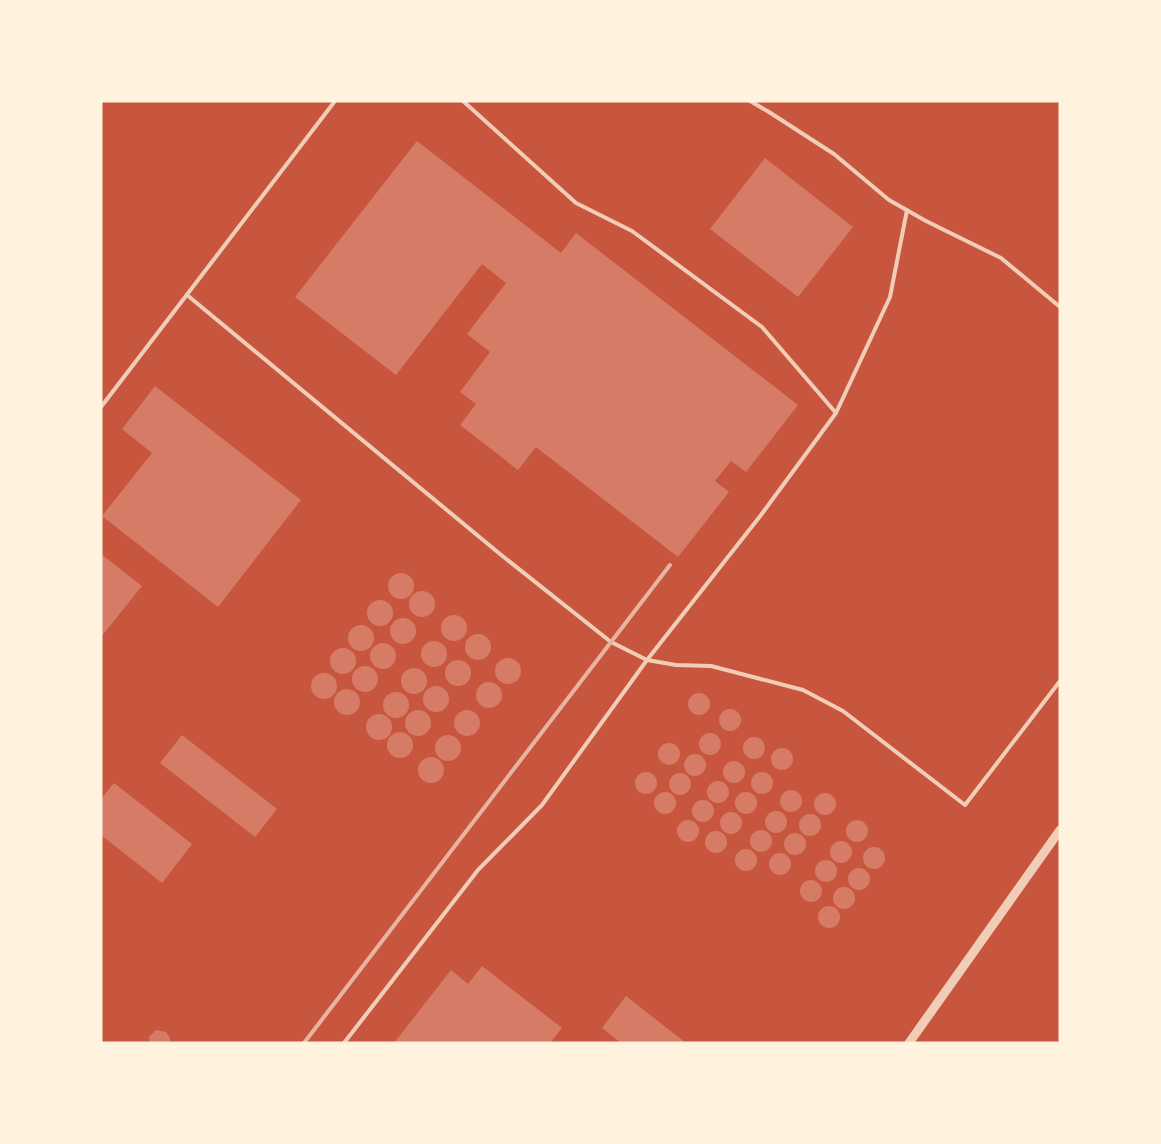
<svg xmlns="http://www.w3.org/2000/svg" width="1161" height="1144" viewBox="0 0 1161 1144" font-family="Arial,sans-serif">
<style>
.building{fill:#d67c66}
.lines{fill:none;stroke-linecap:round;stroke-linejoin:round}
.service{stroke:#f1ccb7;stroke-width:4}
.tertiary{stroke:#f1ccb7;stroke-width:9}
.rail{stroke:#e9b49f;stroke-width:4}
</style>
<rect width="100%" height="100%" fill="#c8553d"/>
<!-- building -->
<path class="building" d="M417,141l144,112 15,-20 222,172 -52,67 -15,-11 -16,20 14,11 -51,65 -142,-110 -18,23 -58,-45 16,-21 -16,-12 30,-40 -23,-18 39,-51 -24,-19 -86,111 -101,-78z
M765,158l88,69 -55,70 -88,-68z
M155,386l146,114 -83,107 -116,-91 50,-63 -30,-24z
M101,554l41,32 -41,51z
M388 586a13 13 0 1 1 26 0a13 13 0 1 1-26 0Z
M409 604a13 13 0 1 1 26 0a13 13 0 1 1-26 0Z
M367 613a13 13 0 1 1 26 0a13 13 0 1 1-26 0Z
M441 628a13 13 0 1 1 26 0a13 13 0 1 1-26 0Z
M390 631a13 13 0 1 1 26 0a13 13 0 1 1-26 0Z
M348 638a13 13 0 1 1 26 0a13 13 0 1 1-26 0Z
M465 647a13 13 0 1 1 26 0a13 13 0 1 1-26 0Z
M421 654a13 13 0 1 1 26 0a13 13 0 1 1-26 0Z
M370 656a13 13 0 1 1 26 0a13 13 0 1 1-26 0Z
M330 661a13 13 0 1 1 26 0a13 13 0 1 1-26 0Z
M495 671a13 13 0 1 1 26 0a13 13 0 1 1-26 0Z
M445 673a13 13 0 1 1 26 0a13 13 0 1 1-26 0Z
M352 679a13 13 0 1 1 26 0a13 13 0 1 1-26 0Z
M401 681a13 13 0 1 1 26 0a13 13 0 1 1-26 0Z
M311 686a13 13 0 1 1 26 0a13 13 0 1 1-26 0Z
M476 695a13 13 0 1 1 26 0a13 13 0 1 1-26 0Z
M423 699a13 13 0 1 1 26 0a13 13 0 1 1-26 0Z
M334 702a13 13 0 1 1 26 0a13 13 0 1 1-26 0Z
M383 705a13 13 0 1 1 26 0a13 13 0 1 1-26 0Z
M688 704a11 11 0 1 1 22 0a11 11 0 1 1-22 0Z
M719 720a11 11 0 1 1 22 0a11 11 0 1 1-22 0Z
M405 723a13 13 0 1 1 26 0a13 13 0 1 1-26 0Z
M454 723a13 13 0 1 1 26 0a13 13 0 1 1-26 0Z
M366 727a13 13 0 1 1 26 0a13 13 0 1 1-26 0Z
M387 745a13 13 0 1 1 26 0a13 13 0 1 1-26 0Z
M699 744a11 11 0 1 1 22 0a11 11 0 1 1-22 0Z
M182,735l95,74 -22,28 -95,-74z
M435 748a13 13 0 1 1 26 0a13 13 0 1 1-26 0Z
M743 748a11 11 0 1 1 22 0a11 11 0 1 1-22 0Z
M658 754a11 11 0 1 1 22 0a11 11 0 1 1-22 0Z
M771 759a11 11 0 1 1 22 0a11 11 0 1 1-22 0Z
M684 765a11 11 0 1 1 22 0a11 11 0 1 1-22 0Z
M418 770a13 13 0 1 1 26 0a13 13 0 1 1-26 0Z
M723 772a11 11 0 1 1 22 0a11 11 0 1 1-22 0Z
M635 783a11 11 0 1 1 22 0a11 11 0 1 1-22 0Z
M751 783a11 11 0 1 1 22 0a11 11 0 1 1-22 0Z
M669 784a11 11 0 1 1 22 0a11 11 0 1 1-22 0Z
M707 792a11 11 0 1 1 22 0a11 11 0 1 1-22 0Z
M114,783l78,61 -30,39 -61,-48v-36z
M780 801a11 11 0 1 1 22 0a11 11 0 1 1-22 0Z
M735 803a11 11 0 1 1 22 0a11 11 0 1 1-22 0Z
M654 803a11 11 0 1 1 22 0a11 11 0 1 1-22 0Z
M814 804a11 11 0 1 1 22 0a11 11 0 1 1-22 0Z
M692 811a11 11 0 1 1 22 0a11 11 0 1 1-22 0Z
M765 822a11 11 0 1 1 22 0a11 11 0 1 1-22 0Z
M720 823a11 11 0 1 1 22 0a11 11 0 1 1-22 0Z
M799 825a11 11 0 1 1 22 0a11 11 0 1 1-22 0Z
M677 831a11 11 0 1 1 22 0a11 11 0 1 1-22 0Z
M846 831a11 11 0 1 1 22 0a11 11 0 1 1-22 0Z
M750 841a11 11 0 1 1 22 0a11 11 0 1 1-22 0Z
M705 842a11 11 0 1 1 22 0a11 11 0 1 1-22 0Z
M784 844a11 11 0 1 1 22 0a11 11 0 1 1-22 0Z
M830 852a11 11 0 1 1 22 0a11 11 0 1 1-22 0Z
M863 858a11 11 0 1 1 22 0a11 11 0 1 1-22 0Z
M735 860a11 11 0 1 1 22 0a11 11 0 1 1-22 0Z
M769 864a11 11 0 1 1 22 0a11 11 0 1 1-22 0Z
M815 871a11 11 0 1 1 22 0a11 11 0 1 1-22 0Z
M848 879a11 11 0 1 1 22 0a11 11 0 1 1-22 0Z
M800 891a11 11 0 1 1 22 0a11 11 0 1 1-22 0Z
M833 898a11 11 0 1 1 22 0a11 11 0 1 1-22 0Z
M818 917a11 11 0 1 1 22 0a11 11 0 1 1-22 0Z
M482,966l80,62 -12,15h-156l57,-73 17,14z
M626,996l60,47h-65l-19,-15z
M156,1030l10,2 4,6v5h-20l-1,-6z"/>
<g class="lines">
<!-- service -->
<path class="service" d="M750,101l19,11 65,42 55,46 37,21 75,37 59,49
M187,295l313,259 111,88 36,18 29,5 35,1 92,24 40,21 122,94 95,-124
M101,407l234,-306
M836,413l54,-116 17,-87
M344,1043l134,-173 64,-65 105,-145 114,-145 75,-102 -74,-86 -130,-96 -56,-28 -113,-102"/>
<!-- tertiary -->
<path class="tertiary" d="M909,1043l151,-213"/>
<!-- rail -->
<path class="rail" d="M304,1043l366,-478"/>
</g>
<!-- border -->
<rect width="1161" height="1144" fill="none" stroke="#fff3e0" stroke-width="205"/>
</svg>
